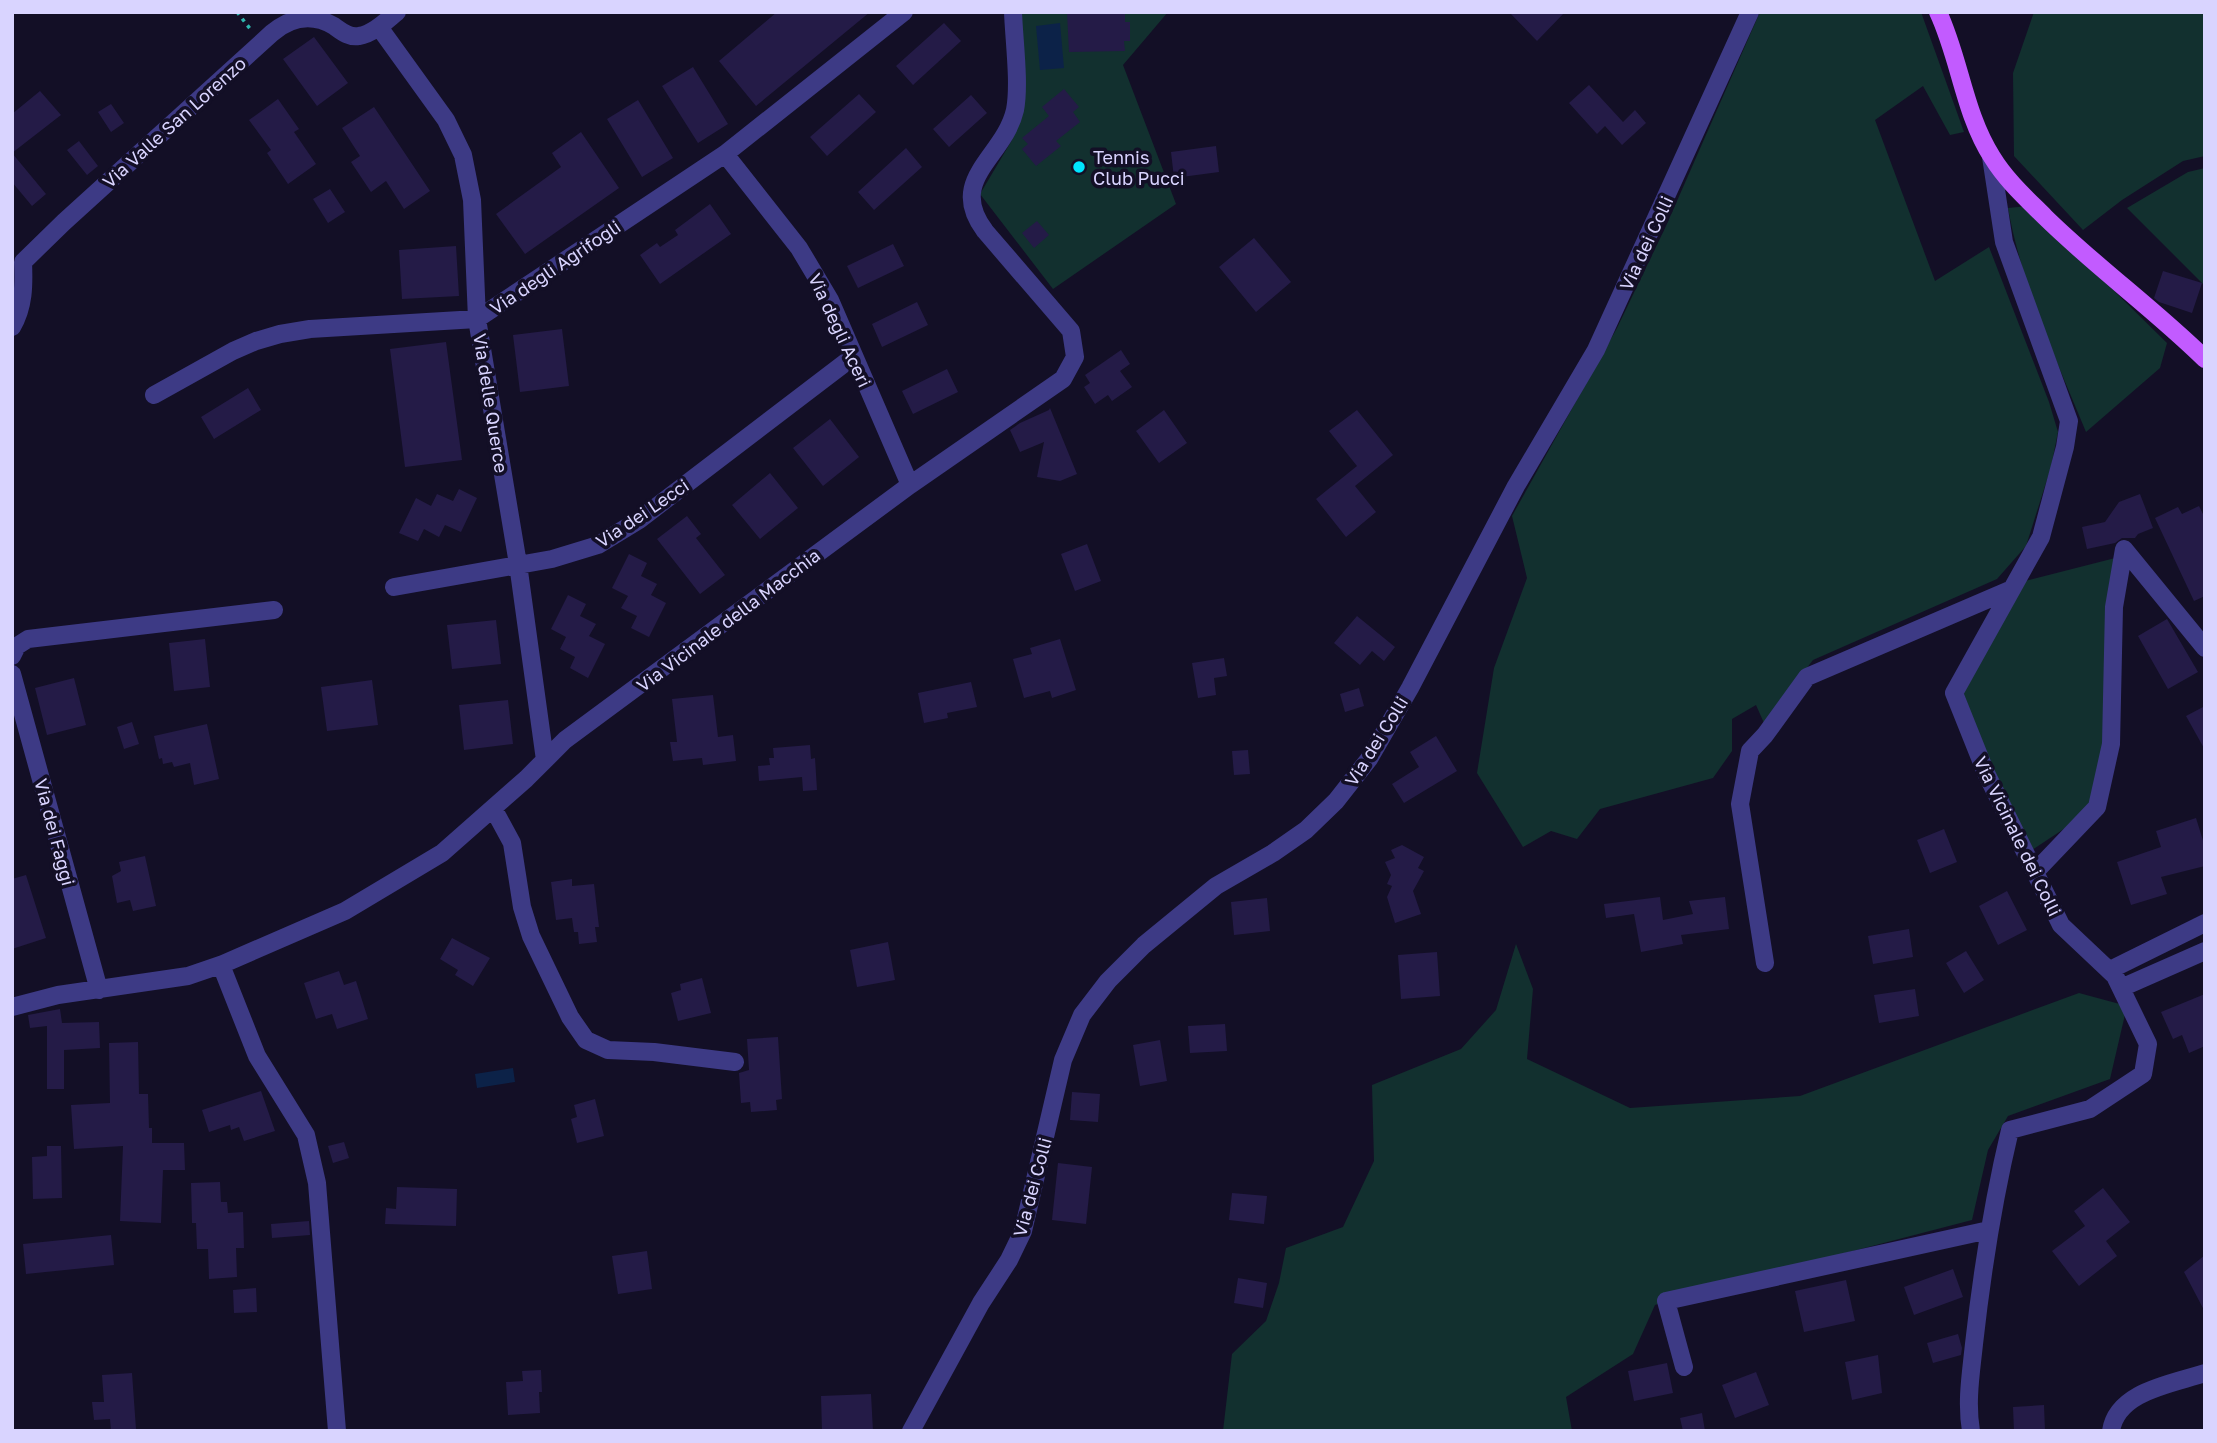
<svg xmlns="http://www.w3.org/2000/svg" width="2217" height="1443" viewBox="0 0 2217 1443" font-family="'Golos Text',sans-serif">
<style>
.green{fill:#12302f}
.water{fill:#0c2248}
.building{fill:#241b47}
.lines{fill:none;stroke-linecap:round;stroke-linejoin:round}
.path{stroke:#2fb8b0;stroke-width:3.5;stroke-dasharray:3.5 5;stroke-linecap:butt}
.minor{stroke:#3d3a85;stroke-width:18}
.major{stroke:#c25bff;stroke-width:18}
.poi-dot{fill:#00e5ff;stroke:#130f26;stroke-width:2.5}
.labels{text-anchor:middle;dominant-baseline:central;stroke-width:7;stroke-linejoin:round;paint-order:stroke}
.street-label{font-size:18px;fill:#d9d4ff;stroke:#130f26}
.poi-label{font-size:18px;fill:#d9d4ff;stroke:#130f26;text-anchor:start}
</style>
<rect width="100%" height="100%" fill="#130f26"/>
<!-- green -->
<path class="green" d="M1021,12h147l-45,53 53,139 -123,85 -73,-95 32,-54z
M1760,12h161l43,120 -14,3 -27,-49 -48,34 60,161 54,-34 60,155 9,30 -7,35 -25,79 -29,33 -184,81 -49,63 -8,-18 -24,14v32l-19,27 -113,31 -23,30 -26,-8 -28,16 -46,-74 17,-105 33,-90 -15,-62 105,-188 49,-102z
M2034,12h171v144l-22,5 -61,39 -39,30 -69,-74 -1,-83z
M2205,168v118l-78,-78 61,-36z
M2028,206l139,137 -7,25 -74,64c-30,-73 -64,-146 -78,-224z
M2123,556l-26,251 -71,47 -68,-160 63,-112z
M1516,944l17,45 -6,70 103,49 170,-12 279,-103 48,13 -17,73 -102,37 -20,34 -16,70 -265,69 -52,16 -22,49 -67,43 6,34h-349l9,-77 34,-33 13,-38 7,-35 57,-21 31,-66 -2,-76 89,-36 35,-39z"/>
<!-- water -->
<path class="water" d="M1060,23l4,45 -24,2 -4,-44z
M513,1068l2,14 -38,6 -2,-14z"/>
<!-- building -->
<path class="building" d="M777,12h93l-114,94 -37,-45z
M1067,12h58v10h5v19h-6l1,10 -56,1z
M1509,12h56l-28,29z
M944,23l17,18 -48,44 -17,-19z
M314,37l34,46 -31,23 -34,-47z
M693,67l35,57 -30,19 -36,-57z
M1589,85l34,37 12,-12 11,13 -24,22 -17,-19 -8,8 -28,-31z
M1064,89l15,18 -6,5 7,10 -24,19 5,5 -25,20 -14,-17 6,-5 -6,-6 27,-22 -7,-9z
M40,91l21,24 -49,38 34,41 -14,12 -20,-24v-68z
M859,94l17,18 -49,44 -17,-19z
M971,95l16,18 -38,34 -16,-18z
M278,99l21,30 -5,3 22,32 -28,20 -21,-31 4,-3 -22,-30z
M638,100l35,58 -31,19 -35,-58z
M111,104l13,19 -13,9 -13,-20z
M374,107l56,84 -26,18 -18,-28 -15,11 -20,-30 9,-6 -18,-28z
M581,132l38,56 -94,66 -29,-40 65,-47 -9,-14z
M79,141l19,25 -11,9 -20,-25z
M1216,146l3,26 -45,6 -3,-26z
M906,148l16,19 -48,43 -16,-18z
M330,189l15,23 -17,11 -15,-24z
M710,204l21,30 -71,50 -20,-29 17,-12 3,4 18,-12 -3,-5z
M1037,221l12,14 -15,13 -12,-15z
M1254,238l37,44 -35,30 -37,-45z
M893,244l11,22 -46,22 -11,-22z
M456,246l3,50 -57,3 -3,-49z
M2163,271l39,12 -10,30 -33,-11 -5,-4z
M917,302l11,23 -46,22 -10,-23z
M562,329l7,57 -49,6 -7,-57z
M446,342l16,118 -57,7 -15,-118z
M1121,350l9,14 -10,7 12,16 -20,14 -4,-6 -13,9 -11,-17 6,-4 -5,-8z
M947,369l11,23 -45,22 -11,-23z
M248,388l13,22 -47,29 -13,-22z
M1050,408l27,66 -17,7 -23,-4 7,-35 -24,10 -10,-22 10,-7 29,-13z
M1164,410l23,33 -28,20 -23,-32z
M1357,410l36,45 -38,31 21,26 -30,25 -30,-38 41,-33 -28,-35z
M830,419l29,38 -36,29 -30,-38z
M770,473l28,35 -38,31 -28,-34z
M459,489l18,9 -16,34 -16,-7 -6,12 -15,-8 -6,12 -19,-8 17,-35 15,8 6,-12 16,7z
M2140,494l13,34 -15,6 -3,4h-13l-7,5 -28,6 -5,-22 23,-5 14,-20z
M2199,506l6,12v78l-11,5 -39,-83 23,-11 4,7z
M687,516l14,18 -5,4 29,37 -25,19 -43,-55z
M1087,544l14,37 -26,10 -14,-37z
M629,554l18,9 -6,13 16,8 -6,11 15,8 -17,34 -18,-9 6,-12 -16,-8 7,-12 -16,-8z
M568,595l18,9 -6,12 16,8 -7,12 16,8 -17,34 -18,-10 5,-11 -15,-8 6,-12 -15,-8z
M1357,616l38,31 -11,14 -12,-10 -12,14 -26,-22z
M2167,619l31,53 -30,17 -30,-53z
M496,620l5,44 -49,5 -5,-44z
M205,639l5,48 -36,4 -5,-48z
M1060,639l16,51 -24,8 -2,-7 -26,7 -11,-39 19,-5 -2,-6z
M1224,658l3,18 -13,2 2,17 -18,3 -6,-35z
M74,678l12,47 -39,10 -12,-47z
M372,680l6,45 -51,6 -6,-44z
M971,682l6,25 -30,6 1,5 -24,5 -6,-30z
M1359,688l5,18 -19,6 -5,-18z
M713,695l5,42 15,-2 3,26 -33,4 -1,-7 -29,3 -3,-19h7l-5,-43z
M508,700l5,44 -49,6 -5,-45z
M2205,706v44l-19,-34z
M132,722l7,22 -15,5 -7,-22z
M207,724l12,55 -25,6 -4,-22 -16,4 -2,-5 -9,2 -1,-6 -3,1 -5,-23z
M1436,736l21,35 -53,32 -12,-19 27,-17 -9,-15z
M810,745l1,14 4,-1 2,32 -14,1 -1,-14 -43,4 -1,-15 12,-1 -1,-7h5l-1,-10z
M1248,750l2,24 -16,1 -2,-24z
M2196,818l9,29v19l-44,11 6,17 -36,11 -14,-43 44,-15 -5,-16z
M1944,829l13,33 -27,11 -13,-33z
M1402,845l22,12 -6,11 6,3 -11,20 8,23 -26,9 -8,-26 5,-11 -5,-2 4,-9 -6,-13 10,-4 -4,-8z
M145,856l11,50 -23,5 -3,-11 -13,3 -5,-27 9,-5 -2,-9z
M26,875l20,63 -34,11v-70z
M572,879v7l22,-2 5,43h-4l2,15 -18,2 -1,-12h-4l-2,-14 -16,2 -5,-38z
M2007,891l20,39 -29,15 -19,-39z
M1660,897l3,23 30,-6 -4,-13 36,-4 4,32 -48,6 2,9 -42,8 -7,-38 -28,4 -2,-14z
M1267,898l3,33 -36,4 -3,-33z
M1909,929l4,28 -40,7 -5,-28z
M452,938l38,20 -17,28 -18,-11 3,-5 -18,-11z
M888,942l7,38 -38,7 -7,-37z
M1966,951l18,29 -20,13 -18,-30z
M1437,952l3,44 -39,3 -3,-44z
M339,971l5,14 12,-4 12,38 -31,10 -5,-15 -16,5 -12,-36z
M702,978l9,35 -33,8 -7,-28 10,-3 -1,-6z
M1915,989l4,27 -40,7 -5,-28z
M2205,994v52l-16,7 -7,-18 -9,4 -12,-27z
M60,1009l2,14 37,-1 1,26 -36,2v39h-17v-63l-17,2 -2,-13z
M1225,1024l2,27 -37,2 -2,-27z
M778,1037l4,62 -6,1 1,10 -26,2 -1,-10 -9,1 -2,-30 10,-3 -2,-31z
M1160,1040l7,41 -27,5 -7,-41z
M138,1042l1,52h9l1,34h3v15h32l1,27h-22l-2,53 -41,-2 3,-75 -49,3 -3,-44 39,-2 -1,-60z
M261,1091l14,40 -31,10 -5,-14 -8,3 -1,-5 -21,7 -7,-22z
M1072,1092l28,2 -2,28 -28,-2z
M595,1099l9,37 -27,7 -6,-24 6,-2 -3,-12z
M344,1142l5,16 -16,5 -5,-17z
M47,1146h14l1,52 -29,1 -1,-42 15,-1z
M1058,1163l34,4 -6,57 -34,-4z
M220,1182l1,20h6l1,11 15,-1 1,36h-8l1,29 -28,2 -1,-30h-11l-1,-26h-4l-1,-40z
M397,1187l60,2 -1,37 -71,-2 1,-16 10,1z
M2103,1188l27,34 -24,19 11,15 -38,30 -27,-35 33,-25 -11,-15z
M1232,1193l35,3 -3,28 -35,-4z
M309,1221l1,14 -38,3 -1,-14z
M111,1235l3,30 -88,9 -3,-30z
M647,1251l5,38 -34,5 -6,-38z
M2205,1255v57l-21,-40z
M1953,1269l10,28 -49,18 -10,-28z
M1238,1278l29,5 -4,25 -29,-5z
M1846,1280l9,41 -51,11 -9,-41z
M256,1288l1,24 -23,1 -1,-23z
M1958,1334l4,14 -1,7 -28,8 -6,-20z
M1878,1355l4,38 -30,7 -7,-38z
M1667,1363l6,30 -39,8 -6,-30z
M541,1370l1,22h-3l1,21 -32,2 -2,-33 17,-1 -1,-10z
M1756,1372l13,33 -34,13 -13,-33z
M132,1373l4,56 -25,2 -1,-12 -16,1 -2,-18h12l-2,-27z
M871,1394l2,37h-51l-1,-35z
M2044,1405l1,26h-31l-1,-24z
M1702,1413l3,18h-22l-3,-13z"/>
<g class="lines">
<!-- path -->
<path class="path" d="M237,12l14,18"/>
<!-- minor -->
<path class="minor" d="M379,27l67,93 17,35 9,45 5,119 41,245 27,196
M725,154l74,94 31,52 80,185
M12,327c12,-20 12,-42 11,-65l41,-40 208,-189c19,-16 40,-20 62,-7 7,5 15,12 25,10 14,-2 27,-15 38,-24
M154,395l79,-44 23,-10 24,-7 30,-5 167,-10 248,-165 179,-142
M394,587l158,-28 46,-14 41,-25 215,-164
M12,656l5,-10 11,-7 246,-29
M12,674l87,316
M493,808l19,35 10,64 9,29 39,81 16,23 22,10 46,2 81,10
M2035,872l62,-65 14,-63 3,-137 10,-58 81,99
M1765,963l-25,-159 10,-53 15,-16 42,-58 205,-88
M221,965l36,91 49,79 11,48 20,248
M2110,970l95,-47
M2121,988l84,-37
M12,1007l46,-12 130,-19 35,-12 122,-53 97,-58 84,-74 39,-39 345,-255 153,-106 12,-22 -4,-26 -86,-100c-39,-52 19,-73 30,-121 5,-26 -1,-70 -2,-98
M1684,1367l-18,-66 323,-71
M911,1431l70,-128 28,-43 14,-29 40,-171 19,-45 26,-34 36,-36 72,-59 57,-33 33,-23 30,-29 33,-42 41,-71 106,-202 80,-136 154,-338
M1971,1431c-5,-29 0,-58 3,-87 8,-72 19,-143 36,-214l80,-21 53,-35 5,-30 -33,-68 -54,-51 -75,-152 -32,-80 87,-156 24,-90 4,-26 -65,-179 -13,-85
M2111,1431c6,-40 61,-47 94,-58"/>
<!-- major -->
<path class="major" d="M1938,12c22,47 26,101 54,145 14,23 34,41 53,60 51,50 109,92 160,142"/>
</g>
<!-- markers -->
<circle class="poi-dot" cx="1079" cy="167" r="7"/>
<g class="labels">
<!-- street labels -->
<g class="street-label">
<text transform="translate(174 122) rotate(-42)">Via Valle San Lorenzo</text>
<text transform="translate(1646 243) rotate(-65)">Via dei Colli</text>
<text transform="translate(555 267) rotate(-34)">Via degli Agrifogli</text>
<text transform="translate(840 330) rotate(65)">Via degli Aceri</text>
<text transform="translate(491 403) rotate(81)">Via delle Querce</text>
<text transform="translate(642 513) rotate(-34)">Via dei Lecci</text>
<text transform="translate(728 620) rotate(-37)">Via Vicinale della Macchia</text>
<text transform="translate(1376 741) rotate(-58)">Via dei Colli</text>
<text transform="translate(55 832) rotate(75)">Via dei Faggi</text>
<text transform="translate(2018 836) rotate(64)">Via Vicinale dei Colli</text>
<text transform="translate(1032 1187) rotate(-75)">Via dei Colli</text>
</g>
<!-- poi labels -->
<g class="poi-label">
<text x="1093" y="157">Tennis<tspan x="1093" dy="21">Club Pucci</tspan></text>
</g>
</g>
<!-- border -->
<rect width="2217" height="1443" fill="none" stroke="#d9d4ff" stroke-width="28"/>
</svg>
